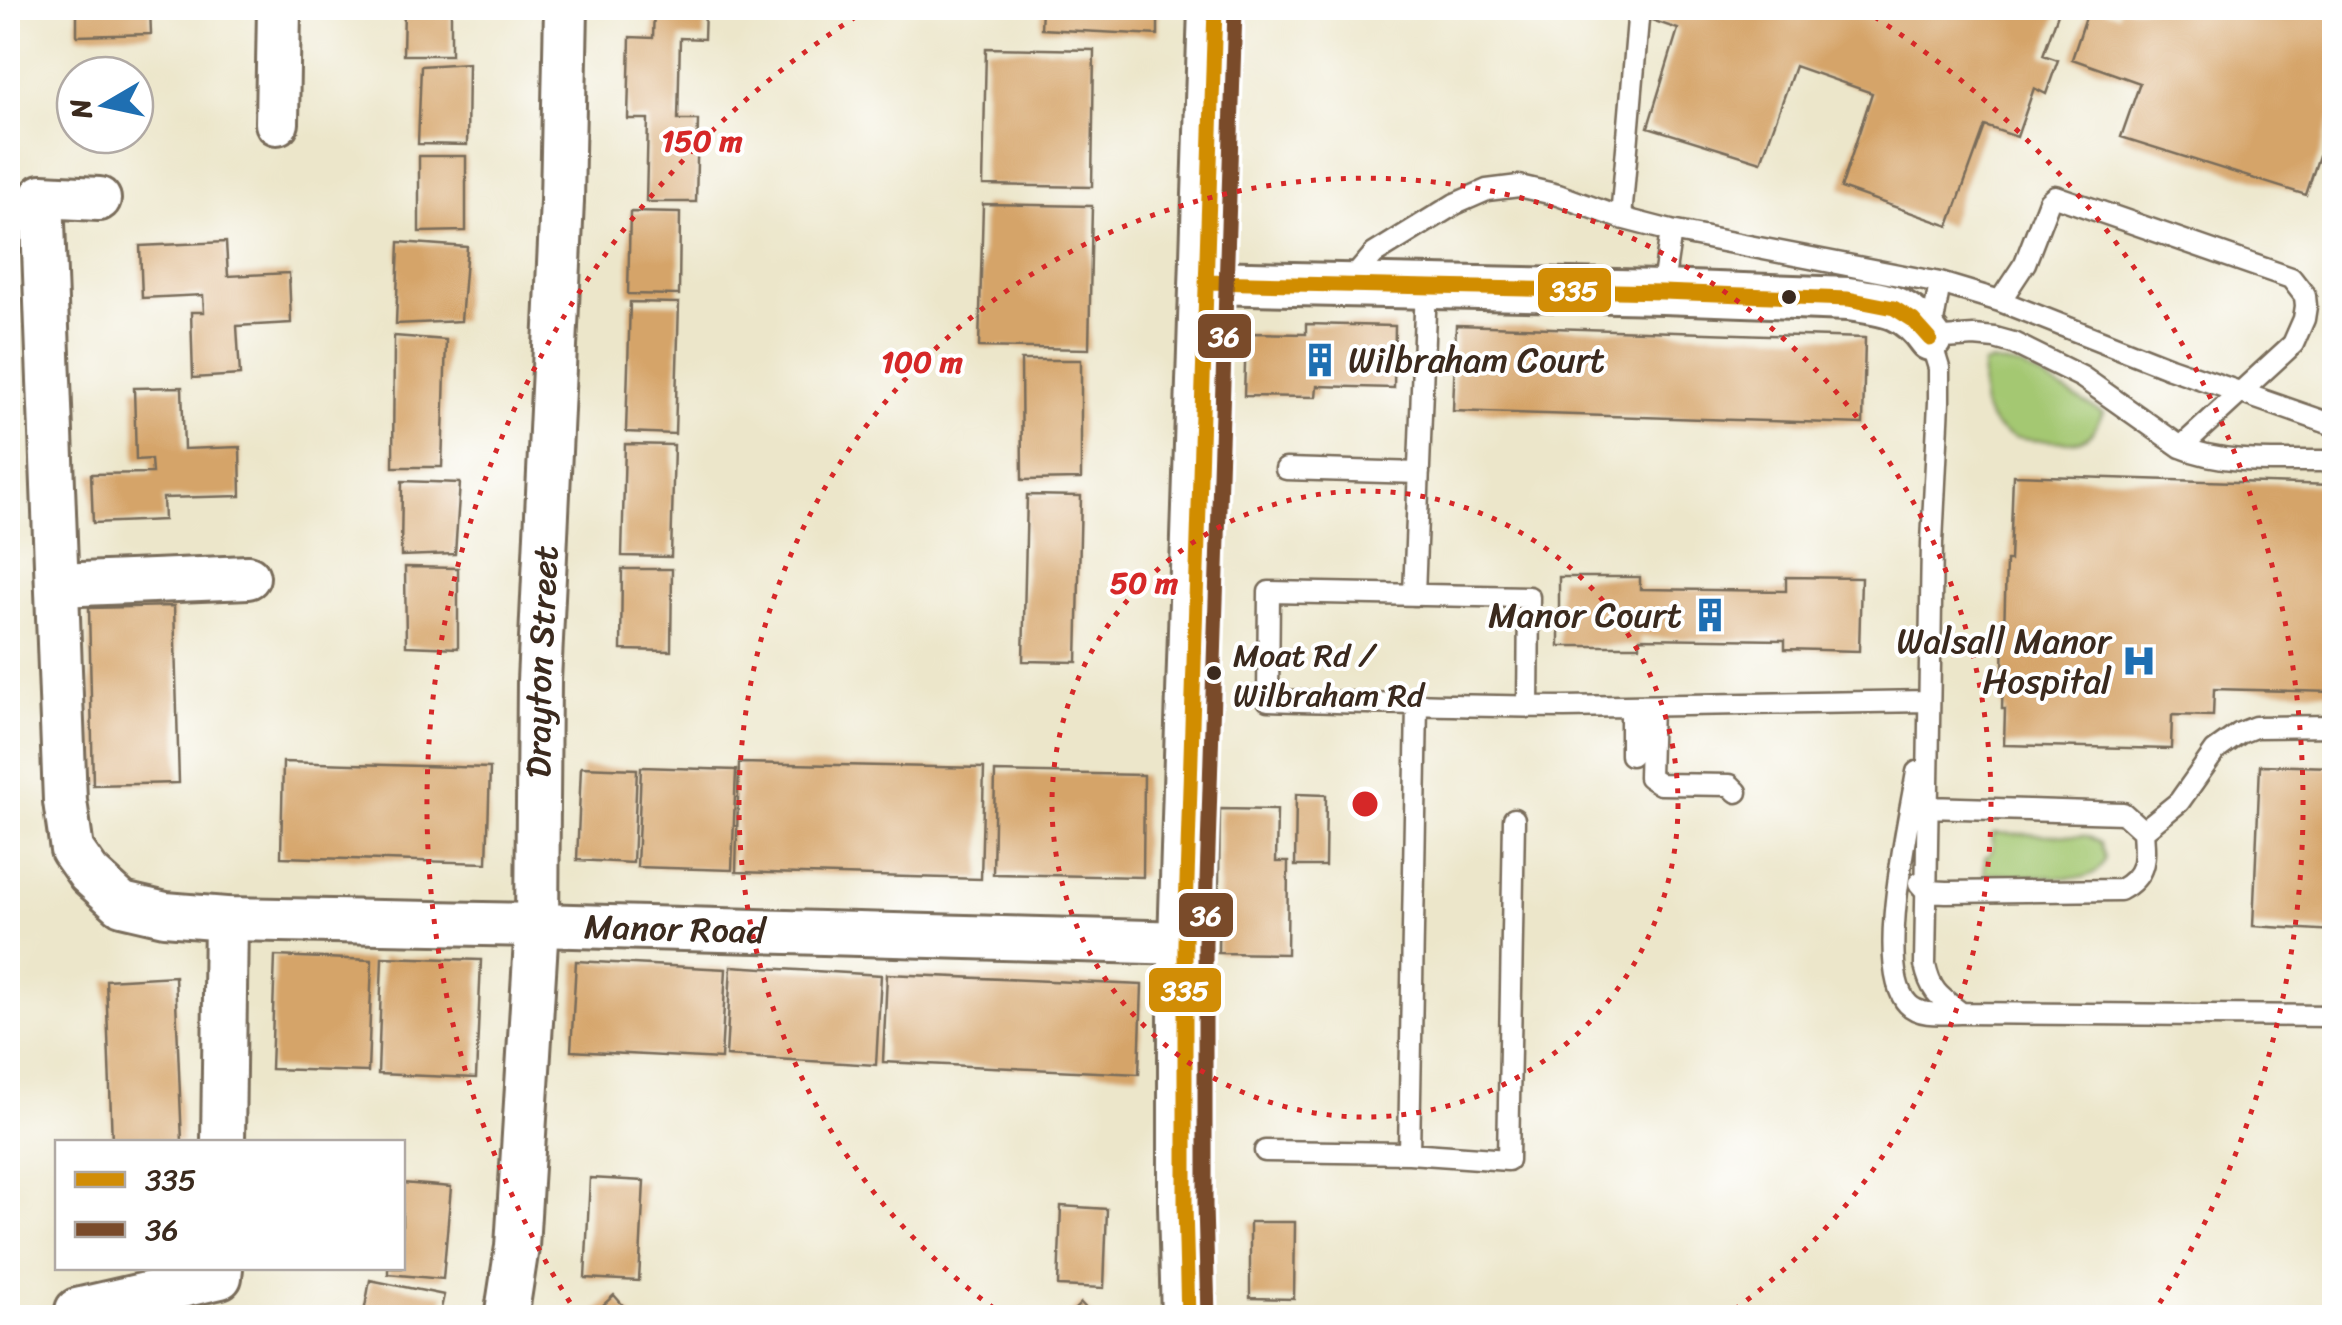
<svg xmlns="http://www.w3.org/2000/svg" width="2342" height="1325" viewBox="0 0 2342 1325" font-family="Sriracha,sans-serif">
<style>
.green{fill:#a4c872;stroke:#707948;stroke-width:2.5}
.building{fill:#d5a469}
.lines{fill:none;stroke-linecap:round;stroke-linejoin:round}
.service-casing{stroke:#796c5a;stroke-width:25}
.minor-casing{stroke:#796c5a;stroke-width:48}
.tertiary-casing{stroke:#796c5a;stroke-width:58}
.service{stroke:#fff;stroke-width:20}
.minor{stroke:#fff;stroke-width:42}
.tertiary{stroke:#fff;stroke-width:52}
.bus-1-casing{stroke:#fff;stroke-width:22}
.bus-2-casing{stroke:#fff;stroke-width:22}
.bus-1{stroke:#d18d06;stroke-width:15}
.bus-2{stroke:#7a4b2a;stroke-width:15}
.ring{fill:none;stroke:#d62828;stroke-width:5;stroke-dasharray:5 10}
.bus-dot{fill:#3b2a1e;stroke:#fff;stroke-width:4}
.labels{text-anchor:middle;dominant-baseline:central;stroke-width:8;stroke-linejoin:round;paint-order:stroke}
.bus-label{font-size:32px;fill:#3b2a1e;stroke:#fff;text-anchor:start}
.poi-label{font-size:35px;fill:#3b2a1e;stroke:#fff;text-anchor:end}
.street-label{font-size:35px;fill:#3b2a1e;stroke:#fff}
.centre{fill:#d62828;stroke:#fff;stroke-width:5}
.ring-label{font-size:30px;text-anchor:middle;font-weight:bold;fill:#d62828;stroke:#fff;stroke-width:8;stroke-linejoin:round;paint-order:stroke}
.line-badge{stroke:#fff;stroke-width:4}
.badge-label{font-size:28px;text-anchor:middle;font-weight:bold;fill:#fff}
</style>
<rect width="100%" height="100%" fill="#fff"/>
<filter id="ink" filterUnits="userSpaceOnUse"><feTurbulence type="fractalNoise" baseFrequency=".01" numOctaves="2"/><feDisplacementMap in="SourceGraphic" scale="20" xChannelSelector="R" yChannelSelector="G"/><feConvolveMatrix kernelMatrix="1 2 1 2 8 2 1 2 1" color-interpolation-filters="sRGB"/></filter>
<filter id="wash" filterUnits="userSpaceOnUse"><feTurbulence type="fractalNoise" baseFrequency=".0048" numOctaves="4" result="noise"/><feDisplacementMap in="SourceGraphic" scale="40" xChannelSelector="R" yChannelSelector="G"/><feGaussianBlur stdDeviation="2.25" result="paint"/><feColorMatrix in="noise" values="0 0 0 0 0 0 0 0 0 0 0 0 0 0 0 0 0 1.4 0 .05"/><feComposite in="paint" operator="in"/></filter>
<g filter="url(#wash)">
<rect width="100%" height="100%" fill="#ece6ca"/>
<!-- green -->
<path class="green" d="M1992,362l31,6 80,45c-5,8 -9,20 -18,25 -10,6 -21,4 -31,3 -24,-1 -50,1 -65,-23 -10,-15 -6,-36 -6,-54z
M1993,833l94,3 13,7 5,14c-3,13 -14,19 -26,21l-95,-4 1,-16 7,-7z"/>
<g id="blocks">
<!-- building -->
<path class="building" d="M77,8h73l1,26 -74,2z
M404,8h47v47h-48z
M654,8h51l-1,31 -24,-1 -2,82h20l-2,82h-50l2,-83h-20l2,-82 23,1z
M1042,8h116v27l-117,-6z
M1632,8h428l-17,47 15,5 -12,34 -12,-6 -17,49 -32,-11 -36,100 -108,-38 31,-95 -77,-27 -34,96 -113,-35 30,-98 -47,-16z
M2070,8h27l21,7 2,-7h214v102l-28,85 -185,-58 19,-54 -68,-24 15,-45z
M986,48l108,2 -2,137 -109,-2z
M468,63l-1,82 -49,-1 3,-78z
M419,156h47v75l-47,1z
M983,204l109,2 -3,143 -110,-2z
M630,212l50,1 -1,82 -51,-1z
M226,242l2,34 61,-3 2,50 -54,3 3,49 -47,3 -2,-66h13l-1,-17 -61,3 -2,-52z
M399,242l68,5 -6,74 -65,3z
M630,302l49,1 -4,131 -49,-2z
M1306,324l89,2 -1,62 -77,-2 -1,11 -72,-1 2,-63 60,1z
M1456,325l409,13 -2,86 -410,-13z
M394,336l52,4 -4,127h-49z
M1021,360h60v119l-59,1z
M182,387l2,62 56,-2 1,49 -78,2 1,22 -71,3 -2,-49 61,-1 -1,-14 -15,1 -2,-72z
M625,444l49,1 -3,112 -49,-1z
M2013,475l321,10v207l-120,-3 -1,27 -41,-1 -1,34 -167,-4 1,-36h-3l4,-148h4z
M402,481l58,2 -5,71 -54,2z
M1027,495l54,1 -4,166 -54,-1z
M405,567l53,1v80l-52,-2z
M622,569h50l-1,82 -50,-1z
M1559,577h81v12l146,2v-14l75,1 -2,73 -74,-2v-9l-145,-2v8h-81z
M174,606l5,177 -86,2 -4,-177z
M283,762l207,6 -3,95 -206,-6z
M739,763l245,5 -3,111 -245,-7z
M2260,765l74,2v164l-81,-5z
M581,767l56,2 -4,94 -56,-3z
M641,767l95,3 -4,100 -95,-3z
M995,772l149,3 -1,102 -150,-3z
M1296,794l30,1 -1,71h-30z
M1220,809l57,1 -1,52h12l-1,92 -69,-1z
M275,956l97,4 -4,112 -97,-3z
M382,957l99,3 -5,118 -98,-4z
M576,961l150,8 -5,90 -150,-8z
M731,966l150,9 -5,90 -150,-9z
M887,974l255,11 -3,89 -256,-12z
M175,976l7,166h-70l-6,-162z
M590,1178l54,3 -5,100 -54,-3z
M402,1183l49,4 -8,92 -55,-5v-6h14z
M1061,1206l46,3 -3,79 -46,-2z
M1250,1222h45l-1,77 -44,-1z
M370,1280l74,15 -5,23h-76z
M614,1295l20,23h-45z
M1081,1303l14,15h-29z"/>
</g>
</g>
<g filter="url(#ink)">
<use href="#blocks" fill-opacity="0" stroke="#796c5a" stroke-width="2.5"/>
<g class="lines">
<!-- service casing -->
<g class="service-casing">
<path id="service" d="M1621,218l18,-210
M1350,282l24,-28 81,-50 32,-14 32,-4 39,9 63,23 50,13 269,52 -10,56 9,29v34l-7,141 -7,422c6,28 15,32 36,48
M1940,283l60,18 170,67 164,57
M1662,292l9,-61
M2000,301l25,-38 24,-62 6,-5 236,82 14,18 1,10 -2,13 -11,25 -112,103
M1930,339l44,-3 21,2 18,5 69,34 99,70c45,19 105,13 153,14
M1286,469l133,4
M1414,595l12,-309
M1651,706l-2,71 11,7 70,1 7,7
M1528,707l1,-110 -260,-5 -1,108c98,3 197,6 296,7l364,-6
M1631,755v-49
M1917,772c-8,49 -43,197 -9,232 12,13 37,9 53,9l373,3
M2143,831l36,-29 36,-51 25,-18 15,-6 79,-1
M1919,883l7,8 20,1 174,-2c27,-14 25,-32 23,-59l-20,-18 -196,-6
M1265,1151l144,2 99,7 6,-341
M1409,1153l8,-449"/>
</g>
<!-- minor casing -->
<g class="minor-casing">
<g id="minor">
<path d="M277,123l2,-115"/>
<path id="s1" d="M99,199l-57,-3 23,605 7,49 17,24 33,30 43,10 61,5 311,6 648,18"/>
<path d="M1206,282l456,10 186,7c37,5 59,7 82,40"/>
<path d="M58,585l190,-8"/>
<path d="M223,1142l3,-223"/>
<path d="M77,1310l143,-33 1,-9"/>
<path id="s2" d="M506,1318l11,-71 20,-322 2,-244 23,-480 4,-193"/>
</g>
</g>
<!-- tertiary casing -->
<g class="tertiary-casing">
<path id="tertiary" d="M1188,1318l-3,-113v-262l30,-935"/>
</g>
<!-- service -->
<use href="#service" class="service"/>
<!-- minor -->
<use href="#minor" class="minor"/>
<!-- tertiary -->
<use href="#tertiary" class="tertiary"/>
<!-- bus-1 casing -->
<g class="bus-1-casing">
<path id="bus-1" d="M1206,282l456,10 186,7 46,9 19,12 17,19
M1188,1318l-3,-113v-262l30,-935"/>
</g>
<!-- bus-2 casing -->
<g class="bus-2-casing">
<path id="bus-2" d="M1208,1317l-3,-112v-262l30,-934"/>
</g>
<!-- bus-1 -->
<use href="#bus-1" class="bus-1"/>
<!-- bus-2 -->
<use href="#bus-2" class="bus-2"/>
</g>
</g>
<!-- distance rings -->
<g class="ring">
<circle cx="1365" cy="804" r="313"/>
<path d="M1006 1317A626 626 0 1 1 1724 1317"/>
<path d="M578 1315A938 938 0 0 1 868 9M1862 9A938 938 0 0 1 2152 1315"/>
</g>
<!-- icons -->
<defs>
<g id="building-bare" transform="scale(2.7)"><path d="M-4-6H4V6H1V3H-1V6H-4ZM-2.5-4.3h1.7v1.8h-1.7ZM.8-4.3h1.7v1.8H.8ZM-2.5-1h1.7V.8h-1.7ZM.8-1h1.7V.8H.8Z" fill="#1f6fb2" stroke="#fff" stroke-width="2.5" paint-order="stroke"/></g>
<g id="hospital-bare" transform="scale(2.7)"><path d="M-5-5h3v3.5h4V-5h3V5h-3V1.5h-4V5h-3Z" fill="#1f6fb2" stroke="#fff" stroke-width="2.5" paint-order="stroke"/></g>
</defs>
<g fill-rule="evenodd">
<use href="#building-bare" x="1320" y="360"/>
<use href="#building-bare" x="1710" y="615"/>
<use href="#hospital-bare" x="2139" y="661"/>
</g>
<!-- markers -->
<g class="bus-dot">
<circle cx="1789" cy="297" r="9"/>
<circle cx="1214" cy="673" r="9"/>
</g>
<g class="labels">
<!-- bus labels -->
<g class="bus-label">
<text x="1233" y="655">Moat Rd /<tspan x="1233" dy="40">Wilbraham Rd</tspan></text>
</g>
<!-- poi labels -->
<g class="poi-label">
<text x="1348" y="360" text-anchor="start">Wilbraham Court</text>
<text x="1682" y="615">Manor Court</text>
<text x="2111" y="641">Walsall Manor<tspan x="2111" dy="40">Hospital</tspan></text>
</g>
<!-- street labels -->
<g class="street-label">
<text stroke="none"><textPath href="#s2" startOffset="658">Drayton Street</textPath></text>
<text stroke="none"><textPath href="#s1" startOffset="1340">Manor Road</textPath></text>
</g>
</g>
<circle cx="1365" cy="804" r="15" class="centre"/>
<g class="ring-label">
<text x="702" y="151">150 m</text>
<text x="922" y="372">100 m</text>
<text x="1144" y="593">50 m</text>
</g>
<g class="line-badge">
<rect x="1536" y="266" width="77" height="48" rx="10" fill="#d18d06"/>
<rect x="1196" y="312" width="57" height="48" rx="10" fill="#7a4b2a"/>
<rect x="1177" y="891" width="58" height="48" rx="10" fill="#7a4b2a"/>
<rect x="1147" y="966" width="76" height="48" rx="10" fill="#d18d06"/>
</g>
<g class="badge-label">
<text x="1574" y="300">335</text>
<text x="1224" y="346">36</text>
<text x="1206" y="925">36</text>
<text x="1185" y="1000">335</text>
</g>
<!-- margin -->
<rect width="2342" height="1325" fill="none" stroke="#fff" stroke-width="40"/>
<!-- legend -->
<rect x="55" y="1140" width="350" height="130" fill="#ffffff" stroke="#b1aaa5" stroke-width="2.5"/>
<rect x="75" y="1172" width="50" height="15" fill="#d18d06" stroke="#b1aaa5" stroke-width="2.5"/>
<text x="145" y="1190" font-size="30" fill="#3b2a1e">335</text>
<rect x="75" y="1222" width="50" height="15" fill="#7a4b2a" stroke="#b1aaa5" stroke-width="2.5"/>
<text x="145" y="1240" font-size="30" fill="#3b2a1e">36</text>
<!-- north arrow -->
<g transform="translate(105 105) rotate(261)"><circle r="48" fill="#ffffff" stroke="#b1aaa5" stroke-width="2.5"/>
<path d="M0-8L18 38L0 25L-18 38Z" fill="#1f6fb2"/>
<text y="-15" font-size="28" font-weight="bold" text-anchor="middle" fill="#3b2a1e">N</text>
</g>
</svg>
